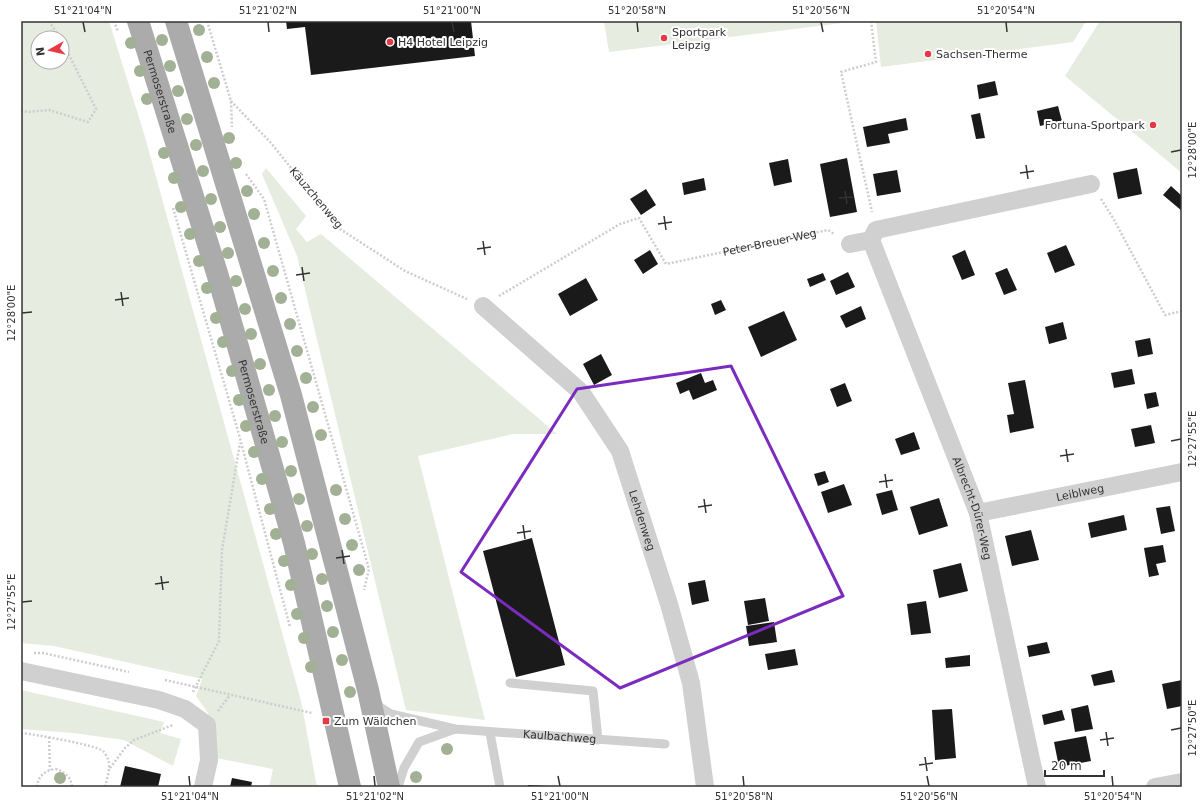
<svg xmlns="http://www.w3.org/2000/svg" width="1203" height="808" viewBox="0 0 1203 808" font-family="'DejaVu Sans',sans-serif">
<style>
.green{fill:#e6ecdf;fill-rule:evenodd}
.building{fill:#1a1a1a}
.lines{fill:none;stroke-linecap:round;stroke-linejoin:round}
.path{stroke:#cdcdcd;stroke-width:2.5;stroke-dasharray:2 2;stroke-linecap:butt}
.lane{stroke:#d0d0d0;stroke-width:9}
.street{stroke:#d0d0d0;stroke-width:18}
.primary{stroke:#ababab;stroke-width:22}
.tree{fill:#a2b095}
.marked{fill:none;stroke:#7b2cbf;stroke-width:3;stroke-linejoin:round}
.ticks{fill:none;stroke:#333;stroke-width:1.5}
.poi-dot{fill:#e63946;stroke:#fff;stroke-width:1.5}
.labels{text-anchor:middle;dominant-baseline:central;stroke-width:4;stroke-linejoin:round;paint-order:stroke}
.poi-label{font-size:11px;fill:#333;stroke:#fff;text-anchor:start}
.street-label{font-size:11px;fill:#333;stroke:#fff}
.neatline{fill:none;stroke:#333;stroke-width:1.5}
.ticks-label{font-size:10px;text-anchor:middle;fill:#333}
</style>
<rect width="100%" height="100%" fill="#fff"/>
<!-- green -->
<path class="green" d="M21,21h88l36,116 156,564 16,86h-48l4,-18 -57,-11 -8,-45 -12,-17 6,-17 -148,-33 -33,-3zM38,38h24v24h-24z
M604,21h254l-249,31z
M876,21h210l-13,21 -192,25z
M1100,21h82v152l-117,-97z
M266,168l40,48 -10,13 11,13 14,-8 236,200h-44l-95,22 67,264 -79,-10 -109,-454 -35,-82z
M21,690l143,32 -4,11 21,6 -8,27 -49,-26 -51,-7 -52,-4z"/>
<!-- building -->
<path class="building" d="M286,21h185l4,35 -164,19 -6,-48 -18,2z
M995,81l3,14 -19,4 -2,-14z
M1058,106l4,15 -22,5 -3,-15z
M980,113l5,25 -9,1 -5,-24z
M906,118l2,12 -20,4 2,9 -23,4 -4,-20z
M847,158l10,54 -27,5 -10,-53z
M788,159l4,23 -18,4 -5,-23z
M1137,168l5,26 -24,5 -5,-26z
M897,170l4,22 -24,4 -4,-22z
M704,178l2,12 -22,5 -2,-12z
M1171,186l11,10v15l-19,-16z
M646,189l10,16 -15,10 -11,-16z
M1066,245l9,20 -20,8 -8,-20z
M650,250l8,14 -15,10 -9,-14z
M965,250l10,25 -13,5 -10,-24z
M1007,268l10,22 -13,5 -9,-22z
M848,272l7,15 -19,8 -6,-14z
M823,273l3,7 -16,7 -3,-8z
M586,278l12,22 -28,16 -12,-22z
M721,300l5,10 -11,5 -4,-11z
M861,306l5,13 -20,9 -6,-12z
M784,311l13,29 -36,17 -13,-30z
M1063,322l4,17 -18,5 -4,-17z
M1150,338l3,16 -15,3 -3,-16z
M601,354l11,21 -18,10 -11,-21z
M1132,369l3,15 -21,4 -3,-15z
M701,373l4,10 8,-3 4,10 -24,10 -4,-10 -9,4 -4,-11z
M1025,380l9,48 -24,5 -3,-18 7,-1 -6,-31z
M845,383l7,18 -15,6 -7,-18z
M1156,392l3,14 -12,3 -3,-15z
M1151,425l4,18 -20,4 -4,-18z
M914,432l6,17 -19,6 -6,-16z
M825,471l4,11 -11,4 -4,-12z
M844,484l8,21 -24,8 -7,-21z
M892,490l6,20 -16,5 -6,-21z
M939,498l9,28 -29,9 -9,-28z
M1170,506l5,25 -14,3 -5,-26z
M1124,515l3,15 -36,8 -3,-15z
M1031,530l8,30 -27,6 -7,-30z
M532,538l33,127 -49,12 -33,-126z
M1163,545l3,17 -10,2 3,11 -10,2 -5,-29z
M961,563l7,28 -29,7 -6,-28z
M705,580l4,21 -17,4 -4,-22z
M765,598l4,23 -21,4 -4,-24z
M926,601l5,32 -20,2 -4,-31z
M774,622l3,20 -28,4 -3,-20z
M1047,642l3,11 -21,4 -2,-11z
M795,649l3,16 -30,5 -3,-16z
M970,655v11l-24,2 -1,-10z
M1112,670l3,12 -21,4 -3,-11z
M1182,680v26l-15,3 -5,-25z
M1088,705l5,24 -18,3 -4,-23z
M952,709l4,49 -21,2 -3,-50z
M1062,710l3,10 -21,5 -2,-10z
M1086,736l5,25 -32,6 -5,-25z
M125,766l36,8 -3,13h-38z
M232,778l20,4 -1,5h-21z
M528,785l20,1v1h-20z"/>
<g class="lines">
<!-- path -->
<g class="path">
<path d="M49,21l11,17"/>
<path d="M114,21l4,11"/>
<path d="M207,21l24,80 1,26"/>
<path d="M871,21l5,41 -35,10 31,140"/>
<path d="M231,101l40,42 69,86 65,42 62,28"/>
<path d="M21,110l6,2 22,-2 39,12 8,-13 -34,-68"/>
<path d="M246,174l18,25 105,370 -5,21"/>
<path d="M1101,199l12,19 52,97 17,-4"/>
<path d="M173,208l65,223 52,196"/>
<path id="s1" d="M499,296l121,-72 19,-6 27,46 162,-34 6,4"/>
<path d="M34,653h9l86,19"/>
<path d="M165,680l147,33"/>
<path d="M193,692l26,-51 3,-91 18,-107"/>
<path d="M218,711l12,-16"/>
<path d="M21,733c12,1 75,12 82,18 2,2 4,6 5,8 3,9 -1,19 -3,28"/>
<path d="M49,737l1,33"/>
<path d="M110,768l15,-20 9,-8 39,-15"/>
<path d="M37,787c1,-11 8,-17 19,-18 9,3 15,8 16,18"/>
</g>
<!-- lane -->
<g class="lane">
<path d="M510,683l83,8 5,49"/>
<path id="s2" d="M376,701l4,6 11,7 64,15 210,15"/>
<path d="M490,733l10,54"/>
<path d="M398,787l6,-19 15,-26 36,-13"/>
</g>
<!-- street -->
<g class="street">
<path id="s3" d="M871,240l107,273 59,274"/>
<path d="M850,244l21,-4 5,-10 215,-46"/>
<path id="s4" d="M483,306l98,86 39,59 49,153 22,79 14,104"/>
<path id="s5" d="M978,513l204,-41"/>
<path d="M21,671l138,29 26,9 22,16 2,35 -6,27"/>
<path d="M1155,787l27,-5"/>
</g>
<!-- primary -->
<g class="primary">
<path id="s6" d="M138,21l79,252 77,270 56,244"/>
<path d="M176,21l115,374 77,295 21,97"/>
</g>
</g>
<!-- trees -->
<g class="tree">
<circle cx="199" cy="30" r="6"/>
<circle cx="162" cy="40" r="6"/>
<circle cx="131" cy="43" r="6"/>
<circle cx="207" cy="57" r="6"/>
<circle cx="170" cy="66" r="6"/>
<circle cx="140" cy="71" r="6"/>
<circle cx="214" cy="83" r="6"/>
<circle cx="178" cy="91" r="6"/>
<circle cx="147" cy="99" r="6"/>
<circle cx="187" cy="119" r="6"/>
<circle cx="229" cy="138" r="6"/>
<circle cx="196" cy="145" r="6"/>
<circle cx="164" cy="153" r="6"/>
<circle cx="236" cy="163" r="6"/>
<circle cx="203" cy="171" r="6"/>
<circle cx="174" cy="178" r="6"/>
<circle cx="247" cy="191" r="6"/>
<circle cx="211" cy="199" r="6"/>
<circle cx="181" cy="207" r="6"/>
<circle cx="254" cy="214" r="6"/>
<circle cx="220" cy="227" r="6"/>
<circle cx="190" cy="234" r="6"/>
<circle cx="264" cy="243" r="6"/>
<circle cx="228" cy="253" r="6"/>
<circle cx="199" cy="261" r="6"/>
<circle cx="273" cy="271" r="6"/>
<circle cx="236" cy="281" r="6"/>
<circle cx="207" cy="288" r="6"/>
<circle cx="281" cy="298" r="6"/>
<circle cx="245" cy="309" r="6"/>
<circle cx="216" cy="318" r="6"/>
<circle cx="290" cy="324" r="6"/>
<circle cx="251" cy="334" r="6"/>
<circle cx="223" cy="342" r="6"/>
<circle cx="297" cy="351" r="6"/>
<circle cx="260" cy="364" r="6"/>
<circle cx="232" cy="371" r="6"/>
<circle cx="306" cy="378" r="6"/>
<circle cx="269" cy="390" r="6"/>
<circle cx="239" cy="400" r="6"/>
<circle cx="313" cy="407" r="6"/>
<circle cx="275" cy="416" r="6"/>
<circle cx="246" cy="426" r="6"/>
<circle cx="321" cy="435" r="6"/>
<circle cx="282" cy="442" r="6"/>
<circle cx="254" cy="452" r="6"/>
<circle cx="291" cy="471" r="6"/>
<circle cx="262" cy="479" r="6"/>
<circle cx="336" cy="490" r="6"/>
<circle cx="299" cy="499" r="6"/>
<circle cx="270" cy="509" r="6"/>
<circle cx="345" cy="519" r="6"/>
<circle cx="307" cy="526" r="6"/>
<circle cx="276" cy="534" r="6"/>
<circle cx="352" cy="545" r="6"/>
<circle cx="312" cy="554" r="6"/>
<circle cx="284" cy="561" r="6"/>
<circle cx="359" cy="570" r="6"/>
<circle cx="322" cy="579" r="6"/>
<circle cx="291" cy="585" r="6"/>
<circle cx="327" cy="606" r="6"/>
<circle cx="297" cy="614" r="6"/>
<circle cx="333" cy="632" r="6"/>
<circle cx="304" cy="638" r="6"/>
<circle cx="342" cy="660" r="6"/>
<circle cx="311" cy="667" r="6"/>
<circle cx="350" cy="692" r="6"/>
<circle cx="447" cy="749" r="6"/>
<circle cx="416" cy="777" r="6"/>
<circle cx="60" cy="778" r="6"/>
</g>
<!-- marked area -->
<path class="marked" d="M731,366l112,230 -223,92 -159,-116 116,-183z"/>
<!-- ticks -->
<path class="ticks" d="M83,22l2,10M268,22l1,10M452,22l2,10M637,22l1,10M821,22l2,10M1006,22l1,10M1171,152l10,-2M1026,165l2,14M1020,173l14,-2M845,191l2,13M839,198l14,-1M664,216l2,14M658,224l14,-2M483,241l2,14M477,249l14,-2M302,267l2,14M296,275l14,-2M121,292l2,14M115,300l14,-2M22,313l10,-1M1171,441l10,-2M1066,449l2,13M1060,456l14,-2M885,474l2,14M879,482l14,-2M704,499l2,14M698,507l14,-2M523,525l2,14M517,533l14,-2M342,550l2,14M336,558l14,-2M161,576l2,14M155,584l14,-2M22,602l10,-1M1171,730l10,-2M1106,732l2,14M1100,740l14,-2M925,757l2,14M919,765l14,-2M189,776l1,10M374,776l1,10M558,776l2,10M743,776l1,10M927,776l2,10M1112,776l1,10"/>
<!-- markers -->
<g class="poi-dot">
<circle cx="664" cy="38" r="4"/>
<circle cx="390" cy="42" r="4"/>
<circle cx="928" cy="54" r="4"/>
<circle cx="1153" cy="125" r="4"/>
<rect x="322" y="717" width="8" height="8" rx="2"/>
</g>
<g class="labels">
<!-- poi labels -->
<g class="poi-label">
<text x="672" y="32">Sportpark<tspan x="672" dy="13">Leipzig</tspan></text>
<text x="398" y="42">H4 Hotel Leipzig</text>
<text x="936" y="54">Sachsen-Therme</text>
<text x="1145" y="125" text-anchor="end">Fortuna-Sportpark</text>
<text x="334" y="721">Zum Wäldchen</text>
</g>
<!-- street labels -->
<g class="street-label">
<text stroke="none"><textPath href="#s6" startOffset="74">Permoserstraße</textPath></text>
<text transform="translate(316 198) rotate(50)">Käuzchenweg</text>
<text stroke="none"><textPath href="#s1" startOffset="320">Peter-Breuer-Weg</textPath></text>
<text stroke="none"><textPath href="#s6" startOffset="398">Permoserstraße</textPath></text>
<text stroke="none"><textPath href="#s5" startOffset="104">Leiblweg</textPath></text>
<text stroke="none"><textPath href="#s3" startOffset="287">Albrecht-Dürer-Weg</textPath></text>
<text stroke="none"><textPath href="#s4" startOffset="274">Lehdenweg</textPath></text>
<text stroke="none"><textPath href="#s2" startOffset="191">Kaulbachweg</textPath></text>
</g>
</g>
<!-- border -->
<rect width="1203" height="808" fill="none" stroke="#ffffff" stroke-width="44"/>
<!-- north arrow -->
<g transform="translate(50 50) rotate(262)"><circle r="19" fill="#ffffff" stroke="#adadad"/>
<path d="M0-3L7 15L0 10L-7 15Z" fill="#e63946"/>
<text y="-6" font-size="11" font-weight="bold" text-anchor="middle" fill="#333333">N</text>
</g>
<!-- scale -->
<path d="M1045 770v6h59v-6" fill="none" stroke="#333333" stroke-width="2"/>
<text x="1051" y="770" font-size="12" fill="#333333" stroke="#ffffff" stroke-width="3" paint-order="stroke">20 m</text>
<rect x="22" y="22" width="1159" height="764" class="neatline"/>
<g class="ticks-label">
<text x="83" y="14">51°21'04"N</text>
<text x="268" y="14">51°21'02"N</text>
<text x="452" y="14">51°21'00"N</text>
<text x="637" y="14">51°20'58"N</text>
<text x="821" y="14">51°20'56"N</text>
<text x="1006" y="14">51°20'54"N</text>
<text transform="translate(1192 150) rotate(-90)" y="4">12°28'00"E</text>
<text transform="translate(11 313) rotate(-90)" y="4">12°28'00"E</text>
<text transform="translate(1192 439) rotate(-90)" y="4">12°27'55"E</text>
<text transform="translate(11 602) rotate(-90)" y="4">12°27'55"E</text>
<text transform="translate(1192 728) rotate(-90)" y="4">12°27'50"E</text>
<text x="190" y="800">51°21'04"N</text>
<text x="375" y="800">51°21'02"N</text>
<text x="560" y="800">51°21'00"N</text>
<text x="744" y="800">51°20'58"N</text>
<text x="929" y="800">51°20'56"N</text>
<text x="1113" y="800">51°20'54"N</text>
</g>
</svg>
